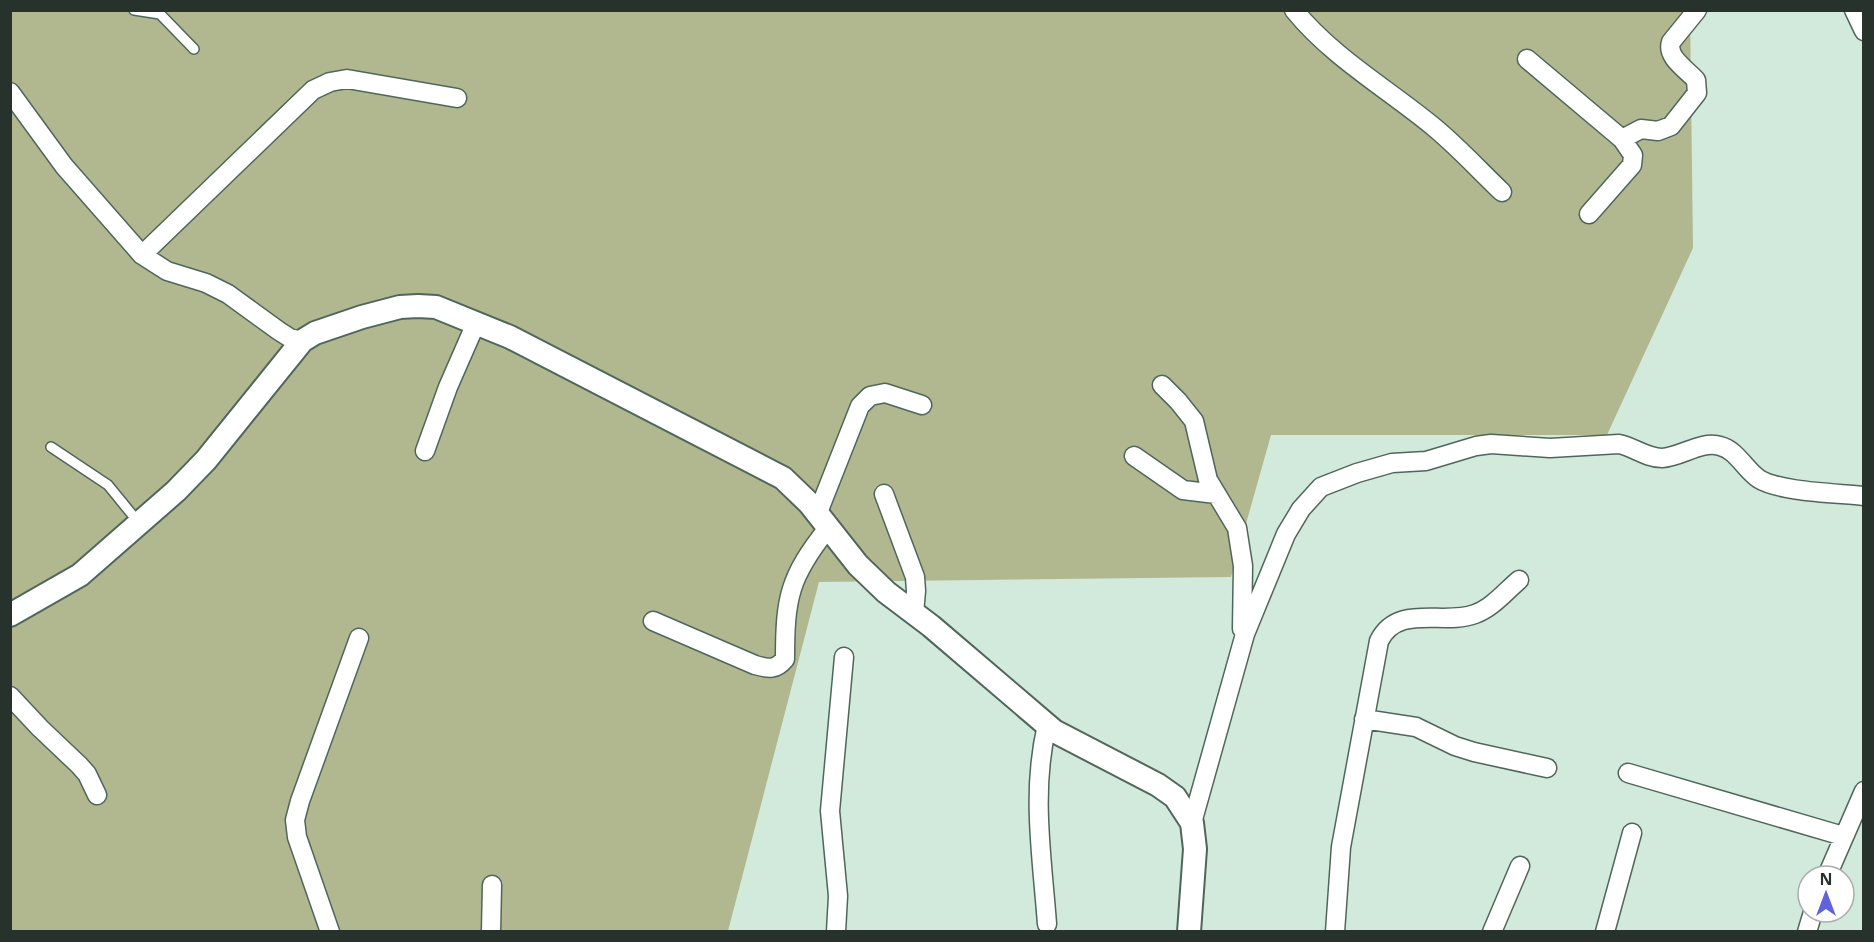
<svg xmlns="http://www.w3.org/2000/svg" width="1874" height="942" viewBox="0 0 1874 942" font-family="'Noto Sans',sans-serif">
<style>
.forest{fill:#b1b890}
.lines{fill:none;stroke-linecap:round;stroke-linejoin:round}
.service-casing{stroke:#50665a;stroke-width:12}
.minor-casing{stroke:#50665a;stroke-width:21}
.tertiary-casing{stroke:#50665a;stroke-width:26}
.service{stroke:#fff;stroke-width:9}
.minor{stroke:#fff;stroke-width:18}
.tertiary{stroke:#fff;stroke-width:22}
</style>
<rect width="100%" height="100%" fill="#d1eadc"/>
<!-- forest -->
<path class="forest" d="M10,11h1680l3,237 -86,187h-336l-40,142 -412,5 -91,349h-717z"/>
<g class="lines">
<!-- service casing -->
<g class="service-casing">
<path id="service" d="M134,10l26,4 34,35
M51,447l57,38 31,38"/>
</g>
<!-- minor casing -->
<g class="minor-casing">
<path id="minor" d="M1294,10c39,48 94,79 141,118 24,20 45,43 67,64
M1854,10l10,21
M1527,59l95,80 11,16 -1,10 -43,49
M10,92l54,74 78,89 25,16 39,12 22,11 51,37 11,7 12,3
M1622,139l19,-10 17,2 13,-5 26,-33 -1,-13c-10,-11 -30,-23 -25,-38l26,-32
M142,255l171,-165 17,-8 17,-3 110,19
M1162,385l16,16 16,20 14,59 29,48 6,38 -1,63
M425,451l23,-64 28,-64
M1134,456l49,34 33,4
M884,494l31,83 1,14 -2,22
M817,515l43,-109 10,-10 15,-3 37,12
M653,621l102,44c14,4 21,5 30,-6 0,-61 4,-82 43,-131
M10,696l30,32 39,37 8,9 10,21
M1364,719l52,8 39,19 19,6 73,16
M1628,773l215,63
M1192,823l53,-189 41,-100 15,-25 20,-22 36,-14 35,-10 34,-2 50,-15 15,-2 59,4 69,-4c15,3 27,14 43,14 19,-1 40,-18 58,-12 17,4 25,24 39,33 21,13 78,14 105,17
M1827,876l37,-85
M1047,924c-5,-68 -16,-132 0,-199
M330,932l-33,-95 -2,-17 5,-19 59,-163
M491,932l1,-47
M836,932l2,-36 -8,-85 14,-154
M1335,932l6,-85 38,-206c19,-38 64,-15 96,-27 17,-6 30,-22 44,-34
M1492,932l28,-66
M1605,932l27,-99
M1807,932l6,-20"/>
</g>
<!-- tertiary casing -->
<g class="tertiary-casing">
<path id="tertiary" d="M10,615l70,-40 96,-84 30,-31 96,-119 13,-8 47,-16 38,-10 18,-1 18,1 74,30 273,141 26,25 49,62 28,27 45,34 123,105 104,54 17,12 17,26 3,26 -6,83"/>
</g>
<!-- service -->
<use href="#service" class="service"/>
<!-- minor -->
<use href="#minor" class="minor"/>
<!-- tertiary -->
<use href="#tertiary" class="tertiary"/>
</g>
<!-- border -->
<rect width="1874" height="942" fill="none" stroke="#28322d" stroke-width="24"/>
<!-- north arrow -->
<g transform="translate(1826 894)"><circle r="28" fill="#ffffff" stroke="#a9adab" stroke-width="1.5"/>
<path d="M0-4.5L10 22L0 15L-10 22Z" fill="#6063dc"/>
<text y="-9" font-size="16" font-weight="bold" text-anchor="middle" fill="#28322d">N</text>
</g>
</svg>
